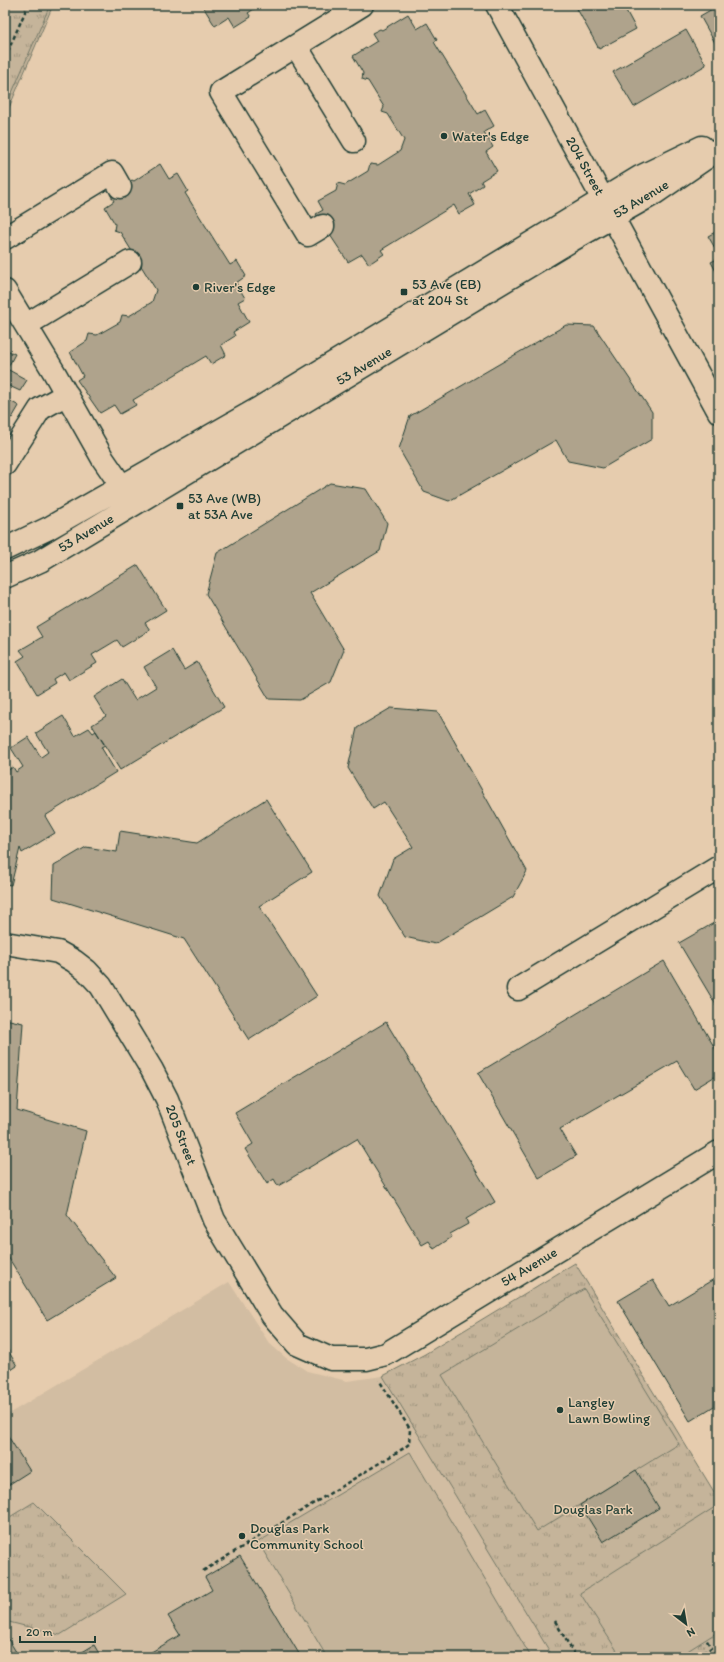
<svg xmlns="http://www.w3.org/2000/svg" width="724" height="1662" viewBox="0 0 724 1662" font-family="Itim,sans-serif">
<style>
.built{fill:#d2bda2}
.grass{fill:url(#grass-dots);stroke:#727867}
.park{fill:url(#park-tufts);stroke:#727867}
.garden{fill:#c5b49a;stroke:#727867}
.building{fill:#afa38c;stroke:#1f3d34}
.lines{fill:none;stroke-linecap:round;stroke-linejoin:round}
.minor-casing{stroke:#1f3d34;stroke-width:25}
.path{stroke:#1f3d34;stroke-width:2.5;stroke-dasharray:4 3;stroke-linecap:butt}
.minor{stroke:#e6ccae;stroke-width:22}
.poi-dot{fill:#1f3d34;stroke:#e6ccae;stroke-width:1.5}
.labels{text-anchor:middle;dominant-baseline:central;stroke-width:3;stroke-linejoin:round;paint-order:stroke}
.poi-label{font-size:14px;fill:#1f3d34;stroke:#e6ccae;text-anchor:start}
.street-label{font-size:14px;fill:#1f3d34;stroke:#e6ccae}
.park-label{font-size:14px;fill:#274339;stroke:#e6ccae}
</style>
<defs>
<pattern id="grass-dots" width="8" height="8" patternUnits="userSpaceOnUse"><rect width="8" height="8" fill="#c5b49a"/><path d="M2 2h.1M6 6h.1" fill="none" stroke="#9f947e" stroke-width="1.8" stroke-linecap="round"/></pattern>
<pattern id="park-tufts" width="24" height="20" patternUnits="userSpaceOnUse"><rect width="24" height="20" fill="#c5b49a"/><path d="M3 7l-1-3M5 7V3M7 7l1-3M15 17l-1-3M17 17v-4M19 17l1-3" fill="none" stroke="#9f947e"/></pattern>
</defs>
<rect width="100%" height="100%" fill="#e6ccae"/>
<filter id="ink" filterUnits="userSpaceOnUse"><feTurbulence type="fractalNoise" baseFrequency=".025" numOctaves="2"/><feDisplacementMap in="SourceGraphic" scale="8" xChannelSelector="R" yChannelSelector="G"/><feConvolveMatrix kernelMatrix="1 2 1 2 8 2 1 2 1" color-interpolation-filters="sRGB"/></filter>
<g filter="url(#ink)">
<!-- built -->
<path class="built" d="M229,1282l40,61 17,15 21,13 40,10 36,-5 170,281h-548v-241z"/>
<!-- grass -->
<path class="grass" d="M5,5h48l-48,112z"/>
<!-- park -->
<path class="park" d="M5,5h45l-45,104z
M575,1263l144,237v157h-166l-170,-281 42,-22z
M34,1502l92,92 -66,41 -55,-14v-101z"/>
<!-- garden -->
<path class="garden" d="M584,1289l95,155 -142,87 -95,-156z
M410,1452l121,205h-204l-69,-115z
M715,1507l4,6v118l-41,26h-57l-41,-64z"/>
<!-- building -->
<path class="building" d="M202,5h58l-12,8 3,4 -16,10 -6,-10 -14,9z
M575,5h48l13,24 -37,20z
M719,5v45l-19,-34z
M408,14l9,15 10,-6 10,17 -3,2 44,72 7,-4 9,16 -10,6 9,15 -7,5 11,19 -16,10 2,4 -14,9 6,11 -16,9 -5,-9 -73,45 3,4 -15,10 -7,-10 -14,8 -32,-48 7,-4 -5,-9 18,-10 2,-8 7,2 23,-14 2,-7 8,1 22,-14 4,-11 -16,-26 -6,-2 2,-5 -16,-26 -6,-2 1,-6 -10,-17 24,-15 -5,-8 8,-4 2,1z
M686,30l20,35 -72,42 -21,-35z
M160,164l9,15 9,-5 10,17 -3,2 45,72 7,-4 9,15 -10,7 9,15 -7,4 11,20 -16,10 2,4 -14,9 5,10 -15,9 -5,-8 -73,44 3,5 -16,9 -6,-9 -14,8 -23,-33 6,-4 -13,-24 17,-11 2,-7 8,1 23,-13 2,-7 7,1 23,-14 4,-12 -36,-58 -6,-2 1,-6 -10,-17 9,-6 -4,-7 22,-14 2,1z
M719,230v25l-11,-19z
M719,258v16l-1,1 -7,-13z
M566,325l28,1 58,86v27l-49,29 -35,-7 -12,-21 -107,61 -25,-9 -25,-43 11,-33z
M5,349l10,5 -8,15 20,11 -7,11 -15,-7z
M5,398l14,8 -7,12 -7,-4z
M330,483l36,6 21,34 -7,28 -70,42 34,57 -13,32 -31,18 -31,-1 -63,-105 11,-41z
M138,565l28,45 -21,13 5,7 -28,17 -5,-7 -25,15 5,8 -28,17 -5,-8 -11,7 2,4 -18,11 -20,-33 8,-5 -5,-6 22,-13 -6,-10z
M172,650l12,20 13,-8 27,45 -104,63 -28,-45 14,-9 -12,-19 28,-18 13,21 21,-13 -12,-20z
M391,708l47,4 89,159 -14,26 -78,47 -30,-7 -25,-41 13,-37 20,-12 -29,-45 -11,7 -25,-41 9,-40z
M63,716l12,20 14,-8 4,5 3,-2 9,14 -4,2 15,25 -71,44 10,17 -33,20 -2,-5 -9,37 -6,-1v-112l8,-5 3,5 7,-5 -12,-19 17,-11 13,20 7,-5 -12,-19z
M266,799l46,73 -53,34 58,90 -68,44 -65,-101 -131,-41 1,-32 32,-19 31,5 3,-21 77,12z
M719,920v90l-40,-67z
M664,961l55,94v19l-25,15 -17,-28 -117,68 16,27 -37,22 -61,-105z
M5,1019l18,4 -6,87 69,21 -19,84 49,63 -69,42 -42,-68z
M386,1022l109,180 -29,17 2,5 -18,10 2,3 -18,12 -5,-8 -7,4 -65,-106 -79,47 -4,-7 -7,5 -22,-35 8,-5 -18,-31z
M719,1276v101l-4,3 4,7v16l-29,18 -72,-120 35,-21 16,26z
M5,1345l12,21 -12,8z
M8,1436l22,35 -25,16v-49z
M636,1470l23,38 -56,34 -23,-37z
M240,1556l61,101h-158l37,-22 -12,-19 44,-26 -7,-13z
M5,1634l13,21 -4,2h-9z
M94,1645l7,12h-27z"/>
<g class="lines">
<!-- minor casing -->
<g class="minor-casing">
<path id="minor" d="M497,5l222,407
M296,46l58,95
M323,226l-15,9 -87,-143 141,-87
M5,238l107,-65 8,14
M5,291l49,81 49,87 26,38
M26,325l104,-63
M5,464l35,-55 27,-15
M5,549l44,-21 212,-121 379,-230 62,-30
M5,577l35,-16 532,-321 83,-47 64,-44
M5,943l53,9 16,9 13,10 14,15 51,84 15,29 47,121 58,95 25,29 34,15h35l20,-5 333,-202
M518,989l201,-122"/>
</g>
<!-- path -->
<path class="path" d="M5,58l23,-53
M203,1571l201,-123 5,-4 1,-15 -31,-49
M555,1621l21,36
M697,1657l14,-9 -5,-9"/>
<!-- minor -->
<use href="#minor" class="minor"/>
</g>
</g>
<!-- markers -->
<g class="poi-dot">
<circle cx="444" cy="136" r="4"/>
<circle cx="196" cy="287" r="4"/>
<rect x="400" y="288" width="8" height="8" rx="2"/>
<rect x="176" y="502" width="8" height="8" rx="2"/>
<circle cx="560" cy="1410" r="4"/>
<circle cx="242" cy="1536" r="4"/>
</g>
<g class="labels">
<!-- poi labels -->
<g class="poi-label">
<text x="452" y="136">Water's Edge</text>
<text x="412" y="284">53 Ave (EB)<tspan x="412" dy="16">at 204 St</tspan></text>
<text x="204" y="287">River's Edge</text>
<text x="188" y="498">53 Ave (WB)<tspan x="188" dy="16">at 53A Ave</tspan></text>
<text x="568" y="1402">Langley<tspan x="568" dy="16">Lawn Bowling</tspan></text>
<text x="250" y="1528">Douglas Park<tspan x="250" dy="16">Community School</tspan></text>
</g>
<!-- street labels -->
<g class="street-label">
<text transform="translate(585 166) rotate(61)">204 Street</text>
<text transform="translate(641 199) rotate(-31)">53 Avenue</text>
<text transform="translate(364 366) rotate(-31)">53 Avenue</text>
<text transform="translate(86 533) rotate(-31)">53 Avenue</text>
<text transform="translate(181 1135) rotate(69)">205 Street</text>
<text transform="translate(529 1267) rotate(-31)">54 Avenue</text>
</g>
<!-- park labels -->
<g class="park-label">
<text x="593" y="1509">Douglas Park</text>
</g>
</g>
<!-- margin -->
<rect width="724" height="1662" fill="none" stroke="#e6ccae" stroke-width="20"/>
<rect x="10" y="10" width="704" height="1642" fill="none" stroke="#1f3d34" stroke-width="1.5" filter="url(#ink)"/>
<!-- north arrow -->
<g transform="translate(686 1624) rotate(149)" stroke="#e6ccae" stroke-width="3" paint-order="stroke">
<path d="M0-3L7 15L0 10L-7 15Z" fill="#1f3d34"/>
<text y="-6" font-size="11" font-weight="bold" text-anchor="middle" fill="#1f3d34">N</text>
</g>
<!-- scale -->
<path d="M20 1636v6h75v-6" fill="none" stroke="#1f3d34" stroke-width="2"/>
<text x="26" y="1636" font-size="12" fill="#1f3d34" stroke="#e6ccae" stroke-width="3" paint-order="stroke">20 m</text>
</svg>
